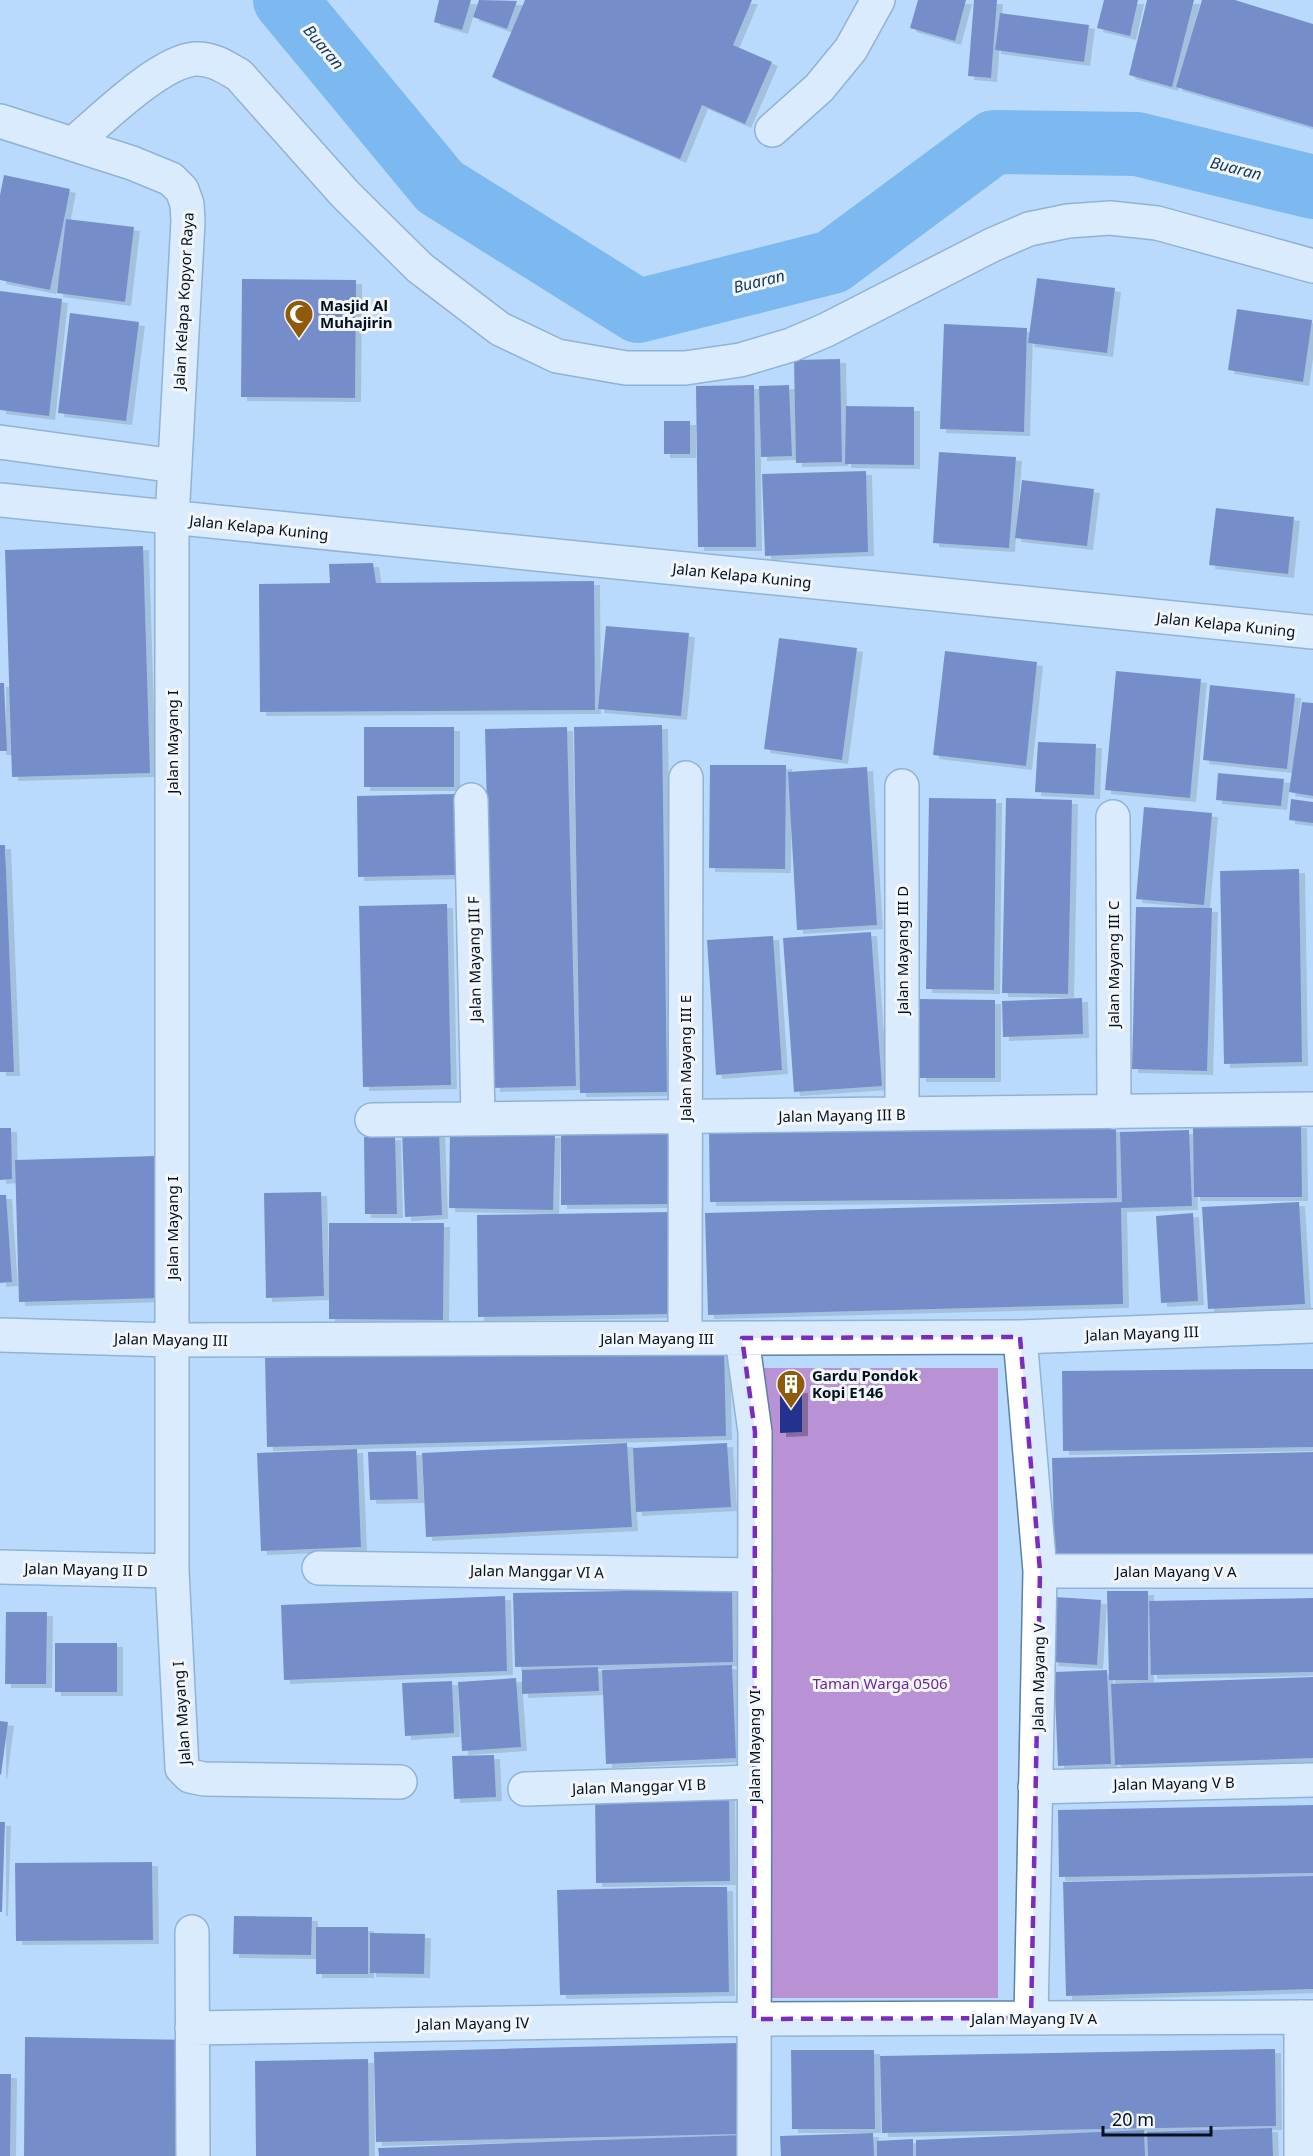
<svg xmlns="http://www.w3.org/2000/svg" width="1313" height="2156" viewBox="0 0 1313 2156" font-family="'Noto Sans',sans-serif">
<style>
.green{fill:#b892d5}
.lines{fill:none;stroke-linecap:round;stroke-linejoin:round}
.river{stroke:#3290e3;stroke-width:64}
.building{fill:#23338f;filter:url(#shadow)}
.minor-casing{stroke:#5c82a9;stroke-width:36}
.minor{stroke:#fff;stroke-width:33}
.marked{fill:none;stroke:#7b2cbf;stroke-width:4.5;stroke-dasharray:12 8;stroke-linejoin:round}
.labels{text-anchor:middle;dominant-baseline:central;stroke-width:6;stroke-linejoin:round;paint-order:stroke}
.street-label{font-size:15px;fill:#03101e;stroke:#f3f7fc}
.poi-label{font-size:15px;font-weight:bold;fill:#03101e;stroke:#f3f7fc;text-anchor:start}
.park-label{font-size:15px;fill:#6f259a;stroke:#f3f7fc}
.water-label{font-size:16px;font-style:italic;fill:#123758;stroke:#f3f7fc}
</style>
<defs>
<filter id="shadow"><feDropShadow dx="6" dy="4" stdDeviation="0" flood-color="#0004"/></filter>
</defs>
<rect width="100%" height="100%" fill="#b9dafc"/>
<!-- green -->
<path class="green" d="M762,1368h236v630h-235z"/>
<g class="lines">
<!-- river -->
<path class="river" d="M285,0l155,187 198,124 194,-49 162,-120 143,2 176,43"/>
</g>
<!-- building -->
<path class="building" d="M439,0h32l-9,30 -28,-8z
M479,0l38,1 -10,28 -34,-12z
M525,0h227l-19,45 39,17 -27,62 -43,-19 -22,54 -188,-82z
M918,0h48l-11,41 -45,-13z
M974,0h23l-6,78 -23,-2z
M1104,0h34l-8,36 -33,-8z
M1147,0h47l-22,87 -43,-12z
M1202,0h33l78,24v103l-137,-40z
M1000,13l89,12 -5,37 -89,-12z
M4,175l66,14 -20,101 -50,-10v-85z
M66,219l68,8 -9,75 -68,-9z
M1037,278l78,10 -8,65 -79,-10z
M242,279l114,1 -1,118 -114,-1z
M0,291l62,8 -13,117 -49,-6z
M1237,309l75,11 -9,62 -75,-12z
M70,313l69,9 -13,99 -68,-8z
M944,324l83,4 -3,104 -84,-3z
M840,359l2,103 -46,1 -2,-103z
M754,385l2,162h-58l-2,-161z
M789,385l3,71 -31,1 -2,-71z
M846,406l68,1v58l-69,-1z
M664,421h26v33h-26z
M939,452l77,5 -7,91 -76,-5z
M866,471l2,81 -103,4 -3,-82z
M1022,480l72,9 -7,57 -72,-8z
M1216,508l78,9 -6,57 -79,-9z
M143,546l7,227 -138,4 -7,-227z
M373,563l3,20 218,-2 1,129 -335,2 -1,-128 71,-1 -1,-19z
M606,626l83,7 -8,83 -83,-7z
M779,638l78,10 -15,112 -78,-11z
M945,651l92,11 -11,104 -93,-11z
M1116,671l85,8 -11,119 -85,-8z
M0,683h4l3,68h-7z
M1210,685l85,9 -8,75 -84,-9z
M1302,702l11,1v93l-24,-4z
M662,725l5,367 -87,1 -6,-366z
M364,727h90v60h-90z
M567,727l9,359 -82,2 -9,-359z
M1038,742l58,2 -2,51 -59,-3z
M710,765h76l-1,104 -76,-1z
M867,767l10,158 -80,5 -9,-158z
M1218,773l66,6 -3,27 -65,-6z
M454,794l1,81 -97,2 -1,-81z
M929,798l67,1 -2,191 -68,-1z
M1006,798l66,2 -4,194 -66,-1z
M1291,799l22,3v21l-24,-3z
M1144,807l68,6 -8,92 -68,-6z
M0,845h5l9,227h-14z
M1299,869l3,193 -78,2 -4,-193z
M447,904l4,181 -88,2 -4,-181z
M1136,907l76,1 -5,163 -75,-2z
M871,932l11,154 -88,6 -11,-154z
M773,936l9,134 -66,5 -9,-135z
M1082,998l1,36 -80,3 -1,-36z
M920,999l75,1v78h-75z
M1193,1124h108l1,73h-108z
M0,1128h11l1,51 -12,1z
M1116,1128l1,70 -407,4 -1,-69z
M402,1129h37l3,86 -37,2z
M1189,1130l3,76 -71,2 2,96 -415,11 -3,-102 417,-11 -2,-70z
M450,1131l105,3 -2,76 -104,-2z
M670,1132v72l-109,1v-72z
M395,1136l2,78h-32l-1,-77z
M156,1156l5,142 -142,4 -4,-142z
M321,1192l3,104 -58,2 -2,-105z
M0,1195h6l6,87 -12,1z
M1299,1202l6,102 -97,5 -6,-102z
M670,1212l1,102 -193,3 -1,-102z
M1193,1213l5,88 -37,2 -5,-87z
M329,1223h115l-1,97 -114,-1z
M724,1347l2,89 -459,11 -2,-89z
M1258,1369h55v78l-250,4 -1,-80z
M780,1389h22v43l-22,1z
M627,1443l5,84 -206,10 -4,-84z
M727,1443l4,64 -95,5 -3,-64z
M357,1449l4,98 -100,4 -4,-98z
M416,1451l2,48 -48,1 -2,-48z
M1313,1452v106l-258,6 -3,-106z
M732,1589l1,73 -218,5 -2,-74z
M1107,1591h41v89h-39z
M505,1596l2,75 -223,9 -3,-75z
M1056,1597l45,3 -4,65 -45,-3z
M1313,1598v74l-162,3 -2,-74z
M6,1612h41l-1,72h-41z
M55,1643h62v49h-62z
M732,1665l4,93 -130,6 -4,-94z
M598,1667l1,24 -77,3v-24z
M1107,1670l4,94 -53,2 -4,-94z
M1313,1677v81l-198,7 -4,-81z
M516,1678l5,69 -59,4 -4,-69z
M452,1681l2,52 -49,3 -3,-53z
M0,1721l8,1 -7,53 -1,-1z
M494,1755l2,42 -42,2 -2,-43z
M595,1793h134l1,88 -134,2z
M1313,1805v68l-254,4 -1,-67z
M0,1822h5l-3,90h-2z
M152,1862l1,78 -137,1 -1,-78z
M1313,1876v113l-247,7 -3,-114z
M685,1887h42l2,105 -169,3 -3,-105z
M234,1916l78,1 -1,38 -78,-1z
M316,1927h52v47h-52z
M370,1933l55,1 -1,40 -54,-1z
M25,2037l166,3 -1,116h-166z
M738,2043l3,91 -365,8 -2,-90z
M1275,2049l1,77 -394,7 -2,-77z
M791,2050h83l1,79h-83z
M368,2059l1,97h-113l-1,-95z
M0,2074h11l-1,82h-10z
M1272,2128l1,28h-125l-1,-24z
M1144,2130l1,26h-229v-16z
M873,2133l1,23h-93l-1,-20z
M743,2135v21h-364l-1,-8z
M913,2139v17h-36v-15z"/>
<g class="lines">
<!-- minor casing -->
<g class="minor-casing">
<path id="minor" d="M0,121l132,42 39,16 11,11 5,14 1,17 -16,298v1052l10,197 8,8 14,3 196,3
M772,130l47,-42 32,-39 27,-49
M73,144c28,-24 86,-82 122,-85 17,-1 30,8 44,16l106,119 75,74 80,61 57,27 69,12h59l55,-8 51,-15 35,-15 166,-85 37,-16 39,-8 42,-3 47,5 156,43
M0,442l175,24
M0,500l1313,132
M902,786v328
M471,800l7,318
M1113,817l1,295
M372,1120l941,-11
M0,1335l171,5 849,-3 293,-11
M685,1337l1,-559
M1020,1337l20,234 -9,447
M742,1338l13,94 -1,724
M0,1567l172,4
M319,1568l436,7
M1040,1571h273
M1035,1787l278,-7
M525,1789l228,-7
M192,1932l1,224
M1301,2017v139
M192,2028l562,-9 559,-2"/>
</g>
<!-- minor -->
<use href="#minor" class="minor"/>
</g>
<!-- marked area -->
<path d="M0 0H1313V2156H0ZM1020,1337l20,234 -9,447 -277,1 1,-587 -13,-94z" fill="#b9dafc" fill-opacity=".55" fill-rule="evenodd"/>
<path class="marked" d="M1020,1337l20,234 -9,447 -277,1 1,-587 -13,-94z"/>
<!-- icons -->
<defs>
<g id="mosque-pin" transform="scale(1.5)"><path d="M0 17L-7.5 6A9.5 9.5 0 1 1 7.5 6Z" fill="#8f5b0b" stroke="#f3f7fc"/><path d="M3.5-4.9A6 6 0 1 0 3.5 4.9A5 5 0 1 1 3.5-4.9Z" fill="#fff"/></g>
<g id="building-pin" transform="scale(1.5)"><path d="M0 17L-7.5 6A9.5 9.5 0 1 1 7.5 6Z" fill="#8f5b0b" stroke="#f3f7fc"/><path d="M-4-6H4V6H1V3H-1V6H-4ZM-2.5-4.3h1.7v1.8h-1.7ZM.8-4.3h1.7v1.8H.8ZM-2.5-1h1.7V.8h-1.7ZM.8-1h1.7V.8H.8Z" fill="#fff"/></g>
</defs>
<g fill-rule="evenodd">
<use href="#mosque-pin" x="299" y="314"/>
<use href="#building-pin" x="791" y="1384"/>
</g>
<g class="labels">
<!-- street labels -->
<g class="street-label">
<text transform="translate(183 301) rotate(-87)">Jalan Kelapa Kopyor Raya</text>
<text transform="translate(259 527) rotate(6)">Jalan Kelapa Kuning</text>
<text transform="translate(742 575) rotate(6)">Jalan Kelapa Kuning</text>
<text transform="translate(1226 624) rotate(6)">Jalan Kelapa Kuning</text>
<text transform="translate(172 742) rotate(-90)">Jalan Mayang I</text>
<text transform="translate(902 950) rotate(-90)">Jalan Mayang III D</text>
<text transform="translate(474 959) rotate(-91)">Jalan Mayang III F</text>
<text transform="translate(1113 964) rotate(-90)">Jalan Mayang III C</text>
<text transform="translate(685 1058) rotate(-90)">Jalan Mayang III E</text>
<text transform="translate(842 1115) rotate(-1)">Jalan Mayang III B</text>
<text transform="translate(172 1228) rotate(-90)">Jalan Mayang I</text>
<text transform="translate(1142 1333) rotate(-2)">Jalan Mayang III</text>
<text x="657" y="1338">Jalan Mayang III</text>
<text transform="translate(171 1339) rotate(1)">Jalan Mayang III</text>
<text transform="translate(86 1569) rotate(1)">Jalan Mayang II D</text>
<text transform="translate(537 1571) rotate(1)">Jalan Manggar VI A</text>
<text x="1176" y="1571">Jalan Mayang V A</text>
<text transform="translate(1038 1677) rotate(-89)">Jalan Mayang V</text>
<text transform="translate(181 1713) rotate(-94)">Jalan Mayang I</text>
<text transform="translate(754 1746) rotate(-90)">Jalan Mayang VI</text>
<text transform="translate(1174 1783) rotate(-1)">Jalan Mayang V B</text>
<text transform="translate(639 1786) rotate(-2)">Jalan Manggar VI B</text>
<text x="1034" y="2018">Jalan Mayang IV A</text>
<text transform="translate(473 2023) rotate(-1)">Jalan Mayang IV</text>
</g>
<!-- poi labels -->
<g class="poi-label">
<text x="320" y="305">Masjid Al<tspan x="320" dy="17">Muhajirin</tspan></text>
<text x="812" y="1375">Gardu Pondok<tspan x="812" dy="17">Kopi E146</tspan></text>
</g>
<!-- park labels -->
<g class="park-label">
<text x="880" y="1683">Taman Warga 0506</text>
</g>
<!-- water labels -->
<g class="water-label">
<text transform="translate(324 47) rotate(50)">Buaran</text>
<text transform="translate(1236 168) rotate(14)">Buaran</text>
<text transform="translate(759 281) rotate(-14)">Buaran</text>
</g>
</g>
<!-- scale -->
<path d="M1103 2126v9h108v-9" fill="none" stroke="#03101e" stroke-width="3"/>
<text x="1112" y="2126" font-size="18" fill="#03101e" stroke="#f3f7fc" stroke-width="4.5" paint-order="stroke">20 m</text>
</svg>
